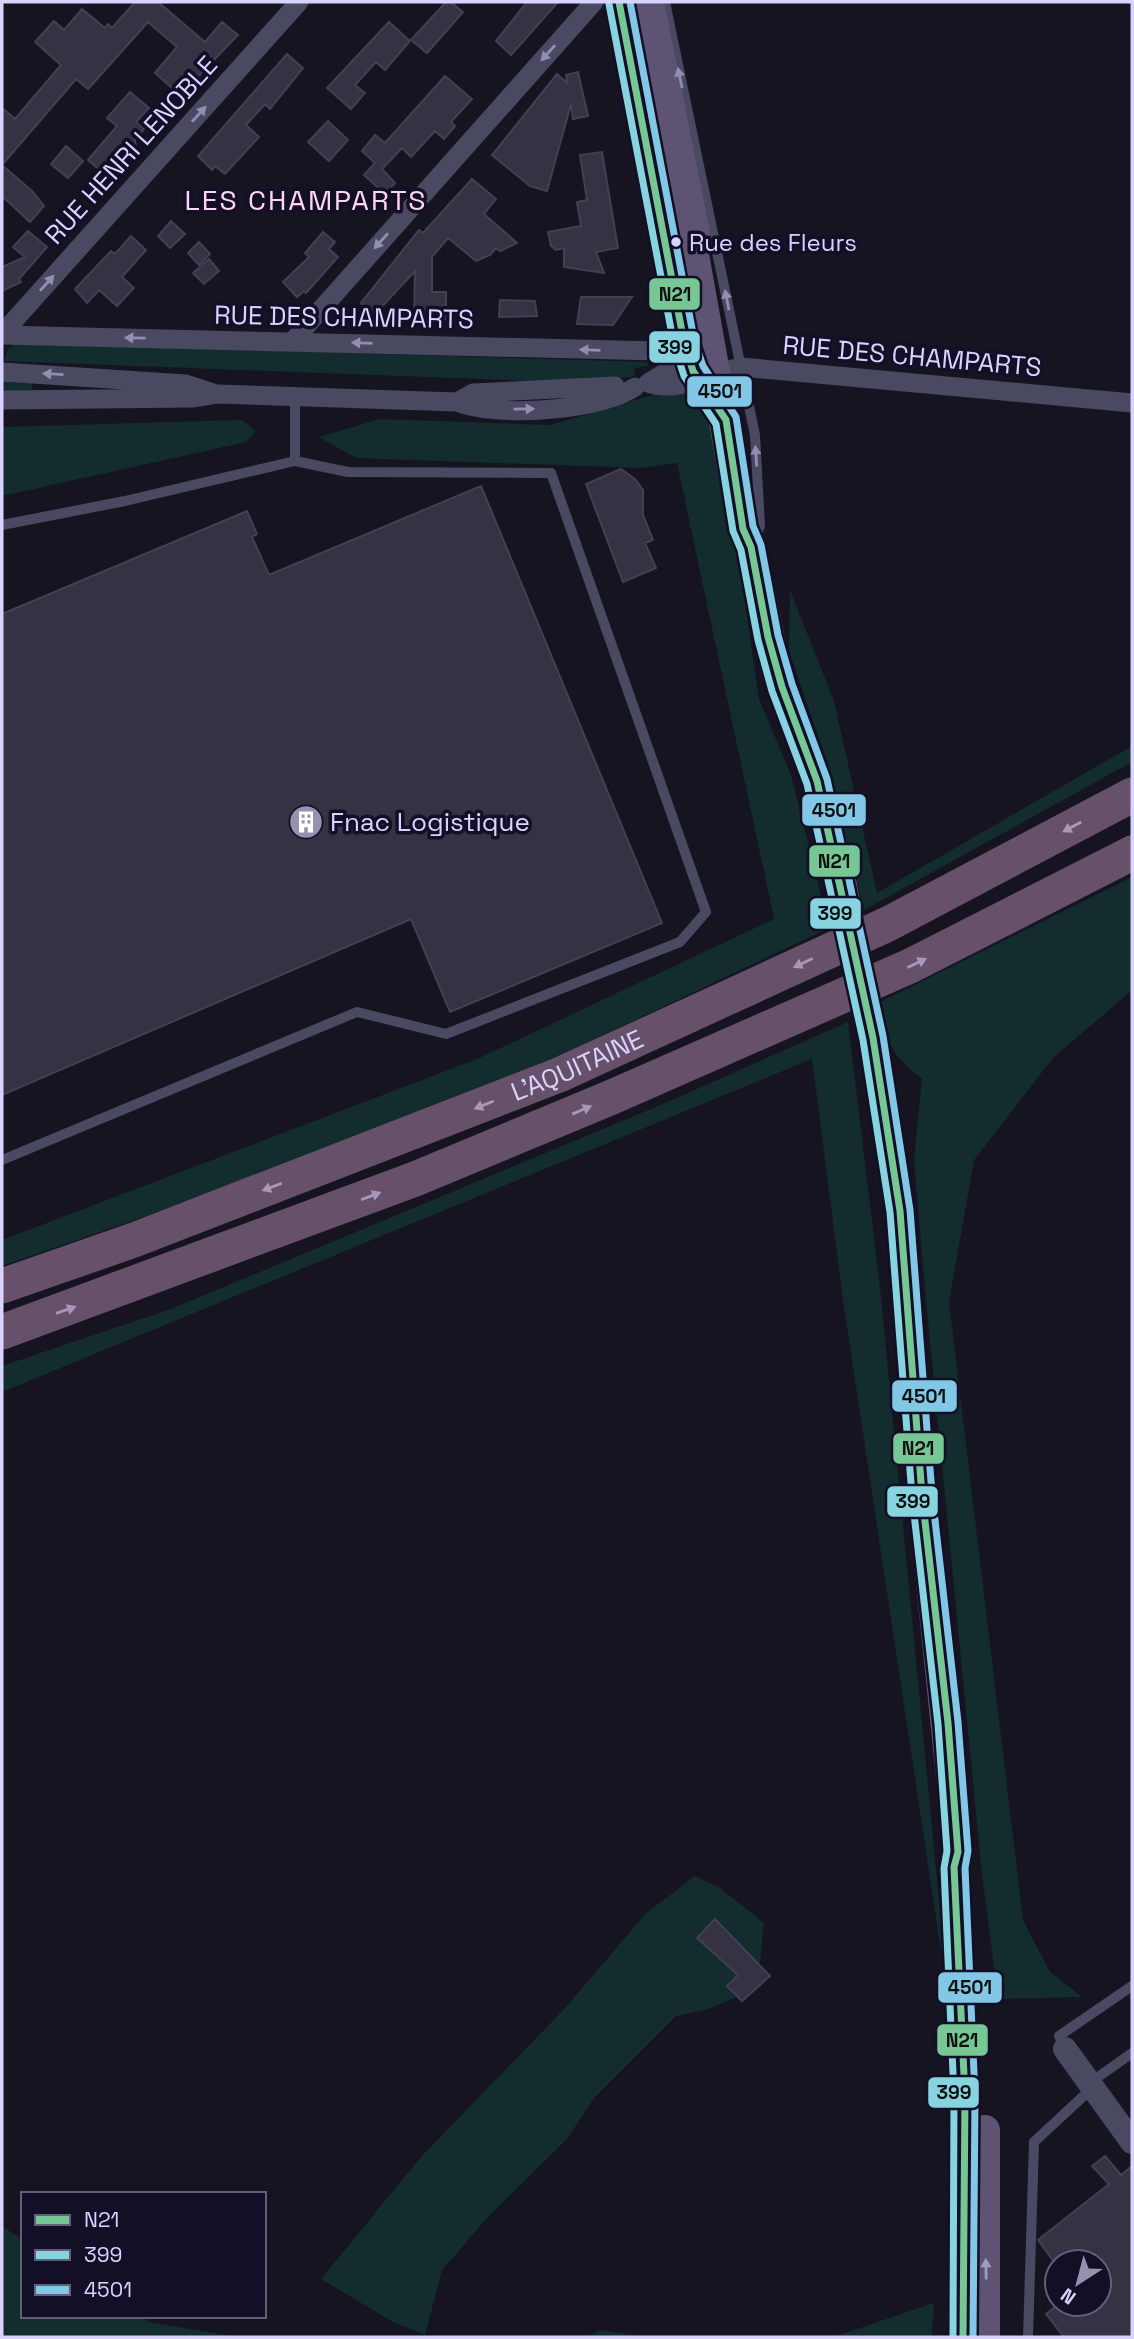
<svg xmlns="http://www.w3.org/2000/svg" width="1134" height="2339" viewBox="0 0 1134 2339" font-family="'Space Grotesk',sans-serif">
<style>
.green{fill:#132c2d}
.building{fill:#343243;stroke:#433f54;stroke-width:2}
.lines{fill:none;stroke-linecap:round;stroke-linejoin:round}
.service{stroke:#4a4962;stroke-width:10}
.minor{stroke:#4a4962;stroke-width:19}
.tertiary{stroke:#4a4962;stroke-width:24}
.primary{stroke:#5e5373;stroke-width:30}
.motorway{stroke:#67516a;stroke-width:35}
.primary-bridge{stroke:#5e5373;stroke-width:30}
.bus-1-casing{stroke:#130f26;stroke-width:12}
.bus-2-casing{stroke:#130f26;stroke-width:12}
.bus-3-casing{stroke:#130f26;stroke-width:12}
.bus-1{stroke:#77c695;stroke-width:7}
.bus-2{stroke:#87d3df;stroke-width:7}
.bus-3{stroke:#82c8e6;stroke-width:7}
.oneway{fill:#928eb0}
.oneway2{fill:#a699bc}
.oneway3{fill:#a29ac0}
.bus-dot{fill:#d9d4ff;stroke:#130f26;stroke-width:2.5}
.labels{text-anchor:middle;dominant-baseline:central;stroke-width:7;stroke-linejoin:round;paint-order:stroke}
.bus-label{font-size:24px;fill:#d9d4ff;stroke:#130f26;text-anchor:start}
.street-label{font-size:26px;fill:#d9d4ff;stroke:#130f26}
.poi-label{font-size:26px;fill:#d9d4ff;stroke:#130f26;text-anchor:start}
.neighbourhood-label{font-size:28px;letter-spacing:2px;fill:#ffd6f0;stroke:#130f26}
.line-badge{stroke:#130f26;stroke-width:2.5}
.pale-badge-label{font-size:19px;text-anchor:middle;font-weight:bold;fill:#111}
</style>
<rect width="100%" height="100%" fill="#161421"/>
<!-- green -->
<path class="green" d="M16,343l630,19 2,2v2l-14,2 1,8 -45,7 -586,-22 4,-12z
M2,380l30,1v8l-6,5 -24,1z
M663,392l27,2 18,16 29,138 22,151 32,76 38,153 -278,132 -266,108 -283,98v-26l475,-181 297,-140 -97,-456 -35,5 -286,-10 -37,-21 61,-18 170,6z
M242,420l14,11 -10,11 -244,54v-69z
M790,590l44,111 43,192 255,-147v16l-268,148 -34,-139 -41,-120z
M1132,877v113l-79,68 -79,102 -25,142 74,618 27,52 32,25 -84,2 -16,-125 -56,-574 -12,-140 8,-81c-30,-25 -39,-37 -40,-78z
M848,1022l33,274 68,708 -106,-704 -31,-241 -810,333v-26l169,-57 492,-205z
M695,1876l25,12 44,35 -4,39 -18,33 -37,15 -29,6 -82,82 -27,41 -79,78 -46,53 -17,65 -32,-13 -72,-43 100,-122 146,-151 78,-92z
M2,2226l21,14v76h117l9,6 89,15h-236z
M934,2303l-2,34h-99z
M601,2330l44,7h-58z"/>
<!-- building -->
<path class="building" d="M135,2h23l47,40 17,-20 16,13 -58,60 -25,-22 22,-26 -29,-25 -60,67 -12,-10 -74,86 31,27 11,14 -14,16 -28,-26v-88l13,11 46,-54 -26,-23 19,-21 10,9 18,-21 23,19 3,-4 4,4z
M446,2h5l12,10 -36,41 -16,-13z
M527,2h31l-47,53 -15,-14z
M389,22l21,19 -25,29 -9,-8 -21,23 10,8 -14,16 -24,-21z
M287,54l16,14 -33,41 -5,-5 -19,21 13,12 -34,37 -10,-8 -3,4 -14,-14z
M578,72l10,44 -15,3 -2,-15 -24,87 -17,-5 -38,-31 65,-81 10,9 -1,-8z
M445,76l27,23 -21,23 4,4 -11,13 -9,-8 -24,26 -9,-9 -20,21 13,14 -10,11 -21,-19 11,-12 -13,-12 13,-16 10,8z
M130,92l19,16 -13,14 8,7 -9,11 1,7 -17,20 -4,-4 -10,12 -17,-15 29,-34 -10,-8z
M328,121l20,19 -19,21 -21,-19z
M66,146l17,15 -15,17 -17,-14z
M602,152l16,96 -22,4 8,21 -40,-6v-19l-8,2 -5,-4 -3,-14 33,-6 -4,-24 10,-2 -7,-45z
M472,179l24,20 -12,15 33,29 -17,8 -4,-3 -6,7 -14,6 -28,-23 -16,19v35h14v27l-32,-1 1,-47 -41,44 -13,-12 58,-73 4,3z
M171,221l14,13 -15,14 -12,-12z
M28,231l19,16 -28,32 2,3 -19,9v-24l23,-10 -12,-10z
M323,232l12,10 -6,7 9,8 -32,36 -2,-2 -7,6 -14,-15 26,-25 -4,-4z
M131,236l15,14 -24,27 12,11 -17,18 -18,-16 -12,13 -12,-14 36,-38 4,3z
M199,242l11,12 -11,11 -11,-12z
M209,259l10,12 -15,13 -11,-11z
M581,297h51l-19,28 -36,-1z
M500,300l35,1 2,15 -38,1z
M621,469l14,10 8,11v25l10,25 -8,3 11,25 -33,14 -37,-98z
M481,486l181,437 -212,89 -39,-93 -409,176v-481l245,-103 10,23 -5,3 17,38z
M715,1919l55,57 -28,25 -15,-15 11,-11 -41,-37z
M1105,2156l16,19 11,-9v171h-68l-18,-23 13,-10h40v-42h-45l-16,-22 71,-56 -17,-18z"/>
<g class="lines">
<!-- service -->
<path class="service" d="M665,2l90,433 5,91 -6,14
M295,461v-64
M2,525l123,-24 170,-40 53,11 203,1 155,439 -26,30 -234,92 -89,-22 -355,148
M1065,2049l-6,-13 73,-50
M1091,2082l41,-29
M1028,2337l6,-195 57,-53"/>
<!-- minor -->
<path class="minor" d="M619,2l65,340 9,29 12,20
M2,334l297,-332
M2,335l656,16 26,-9
M292,342l302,-340
M2,372l184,12 27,9
M648,383c31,11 63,-11 93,-16l391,36
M648,383l40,-25 8,-10
M2,400l190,-2 25,-4 240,8c38,16 144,9 178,-15
M457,402l16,-9 142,-7"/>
<!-- tertiary -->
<path class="tertiary" d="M1065,2049l67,93"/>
<!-- primary -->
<path class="primary" d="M649,2l46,232 -2,15 50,280 8,18 25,122 41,112 25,105
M873,1038l27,173 22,284 35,340 1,17 -4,15 11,229 -2,241
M985,2337v-207"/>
<!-- motorway -->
<g class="motorway">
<path id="s1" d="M2,1286l132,-46 425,-165 329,-151 244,-129"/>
<path d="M2,1332l413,-153 197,-82 298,-131 222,-113"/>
</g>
<!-- primary-bridge -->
<path class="primary-bridge" d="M842,886l31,152"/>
<!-- bus-1 casing -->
<g class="bus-1-casing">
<path id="bus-1" d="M619,2l65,340 9,29 33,49 17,109 8,18 17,90 14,50 35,94 56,257 27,173 22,284 26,228 10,129 -4,15 11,229 -2,241"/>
</g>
<!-- bus-2 casing -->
<g class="bus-2-casing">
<path id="bus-2" d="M609,4l65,341 10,31 32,48 17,107 8,19 17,90 14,51 35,93 56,256 27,172 22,284 26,228 9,127 -3,17 10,228 -1,241"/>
</g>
<!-- bus-3 casing -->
<g class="bus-3-casing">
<path id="bus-3" d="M630,2l64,337 9,27 33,51 17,109 8,19 17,90 14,49 35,95 56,257 27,174 22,284 26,228 10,129 -3,17 10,228 -2,241"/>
</g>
<!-- bus-1 -->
<use href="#bus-1" class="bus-1"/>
<!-- bus-2 -->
<use href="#bus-2" class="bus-2"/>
<!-- bus-3 -->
<use href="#bus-3" class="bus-3"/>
</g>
<!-- one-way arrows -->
<defs><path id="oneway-solid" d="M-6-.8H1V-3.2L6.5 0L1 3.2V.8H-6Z" transform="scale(1.75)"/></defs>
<g class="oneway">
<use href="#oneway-solid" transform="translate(548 53) rotate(132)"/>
<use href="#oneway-solid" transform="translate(680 78) rotate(-102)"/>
<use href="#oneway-solid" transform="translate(199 114) rotate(-48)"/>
<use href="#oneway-solid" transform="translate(381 241) rotate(132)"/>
<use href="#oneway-solid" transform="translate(47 283) rotate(-48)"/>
<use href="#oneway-solid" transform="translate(727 300) rotate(-101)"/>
<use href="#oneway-solid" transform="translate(135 338) rotate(-179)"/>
<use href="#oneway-solid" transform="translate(362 343) rotate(-178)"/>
<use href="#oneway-solid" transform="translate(590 350) rotate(-178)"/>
<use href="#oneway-solid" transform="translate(53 374) rotate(-177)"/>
<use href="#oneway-solid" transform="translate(524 409) rotate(-1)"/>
<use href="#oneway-solid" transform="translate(756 456) rotate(-94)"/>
</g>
<g class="oneway2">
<use href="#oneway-solid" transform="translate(1072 827) rotate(152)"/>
<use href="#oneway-solid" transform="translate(803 963) rotate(155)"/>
<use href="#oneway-solid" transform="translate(917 963) rotate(-26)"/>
<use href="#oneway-solid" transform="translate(484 1105) rotate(158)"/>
<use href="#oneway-solid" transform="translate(582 1110) rotate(-23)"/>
<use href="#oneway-solid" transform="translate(272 1187) rotate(159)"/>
<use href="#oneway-solid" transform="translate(371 1196) rotate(-21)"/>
<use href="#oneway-solid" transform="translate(66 1310) rotate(-19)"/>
</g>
<use class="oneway3" href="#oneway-solid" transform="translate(986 2269) rotate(-91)"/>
<!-- icons -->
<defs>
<g id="building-disc" transform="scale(1.75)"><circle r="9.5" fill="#9591b1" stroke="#130f26"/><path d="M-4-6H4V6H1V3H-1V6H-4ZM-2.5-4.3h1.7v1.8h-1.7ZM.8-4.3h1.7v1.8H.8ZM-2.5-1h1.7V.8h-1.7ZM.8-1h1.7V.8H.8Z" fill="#fff"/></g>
</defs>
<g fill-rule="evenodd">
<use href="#building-disc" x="306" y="822"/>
</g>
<!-- markers -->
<circle class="bus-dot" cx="676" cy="242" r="6"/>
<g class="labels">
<!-- bus labels -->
<g class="bus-label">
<text x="689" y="242">Rue des Fleurs</text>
</g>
<!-- street labels -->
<g class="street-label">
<text transform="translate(131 150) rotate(-48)">RUE HENRI LENOBLE</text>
<text transform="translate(344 317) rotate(1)">RUE DES CHAMPARTS</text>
<text transform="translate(912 356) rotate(5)">RUE DES CHAMPARTS</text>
<text stroke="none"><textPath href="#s1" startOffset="616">L'AQUITAINE</textPath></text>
</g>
<!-- poi labels -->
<g class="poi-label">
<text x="330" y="822">Fnac Logistique</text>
</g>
<!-- neighbourhood labels -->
<g class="neighbourhood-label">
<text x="306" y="200">LES CHAMPARTS</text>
</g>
</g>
<g class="line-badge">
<rect x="648" y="277" width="53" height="34" rx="7" fill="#77c695"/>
<rect x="648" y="330" width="53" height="34" rx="7" fill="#87d3df"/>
<rect x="686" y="375" width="67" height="33" rx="7" fill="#82c8e6"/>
<rect x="801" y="793" width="66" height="34" rx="7" fill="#82c8e6"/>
<rect x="808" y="844" width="53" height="34" rx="7" fill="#77c695"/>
<rect x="809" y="897" width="53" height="33" rx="7" fill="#87d3df"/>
<rect x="891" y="1379" width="67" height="34" rx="7" fill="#82c8e6"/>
<rect x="892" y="1432" width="53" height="33" rx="7" fill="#77c695"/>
<rect x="886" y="1485" width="53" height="33" rx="7" fill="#87d3df"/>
<rect x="937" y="1971" width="66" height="33" rx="7" fill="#82c8e6"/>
<rect x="936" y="2023" width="53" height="34" rx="7" fill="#77c695"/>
<rect x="927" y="2076" width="53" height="33" rx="7" fill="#87d3df"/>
</g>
<g class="pale-badge-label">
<text x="675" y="301">N21</text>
<text x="675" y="354">399</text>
<text x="720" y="398">4501</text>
<text x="834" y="817">4501</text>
<text x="834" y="868">N21</text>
<text x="835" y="920">399</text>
<text x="924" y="1403">4501</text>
<text x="918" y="1455">N21</text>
<text x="913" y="1508">399</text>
<text x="970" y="1994">4501</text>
<text x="962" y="2047">N21</text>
<text x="954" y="2099">399</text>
</g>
<!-- border -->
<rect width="1134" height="2339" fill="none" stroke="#d9d4ff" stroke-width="7"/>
<!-- legend -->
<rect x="21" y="2192" width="245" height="126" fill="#130f26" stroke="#625e7d" stroke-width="2"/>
<rect x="35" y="2215" width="35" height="10" fill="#77c695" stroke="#625e7d" stroke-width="2"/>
<text x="84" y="2227" font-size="21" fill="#d9d4ff">N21</text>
<rect x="35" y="2250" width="35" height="10" fill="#87d3df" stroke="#625e7d" stroke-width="2"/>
<text x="84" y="2262" font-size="21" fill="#d9d4ff">399</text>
<rect x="35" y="2285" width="35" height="10" fill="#82c8e6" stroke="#625e7d" stroke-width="2"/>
<text x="84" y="2297" font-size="21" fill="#d9d4ff">4501</text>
<!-- north arrow -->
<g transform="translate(1078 2283) rotate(216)"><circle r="33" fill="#130f26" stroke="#625e7d" stroke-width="2"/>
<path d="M0-5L12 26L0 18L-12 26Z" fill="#9591b1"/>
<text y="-10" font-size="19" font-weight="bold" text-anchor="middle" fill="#d9d4ff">N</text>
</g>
</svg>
